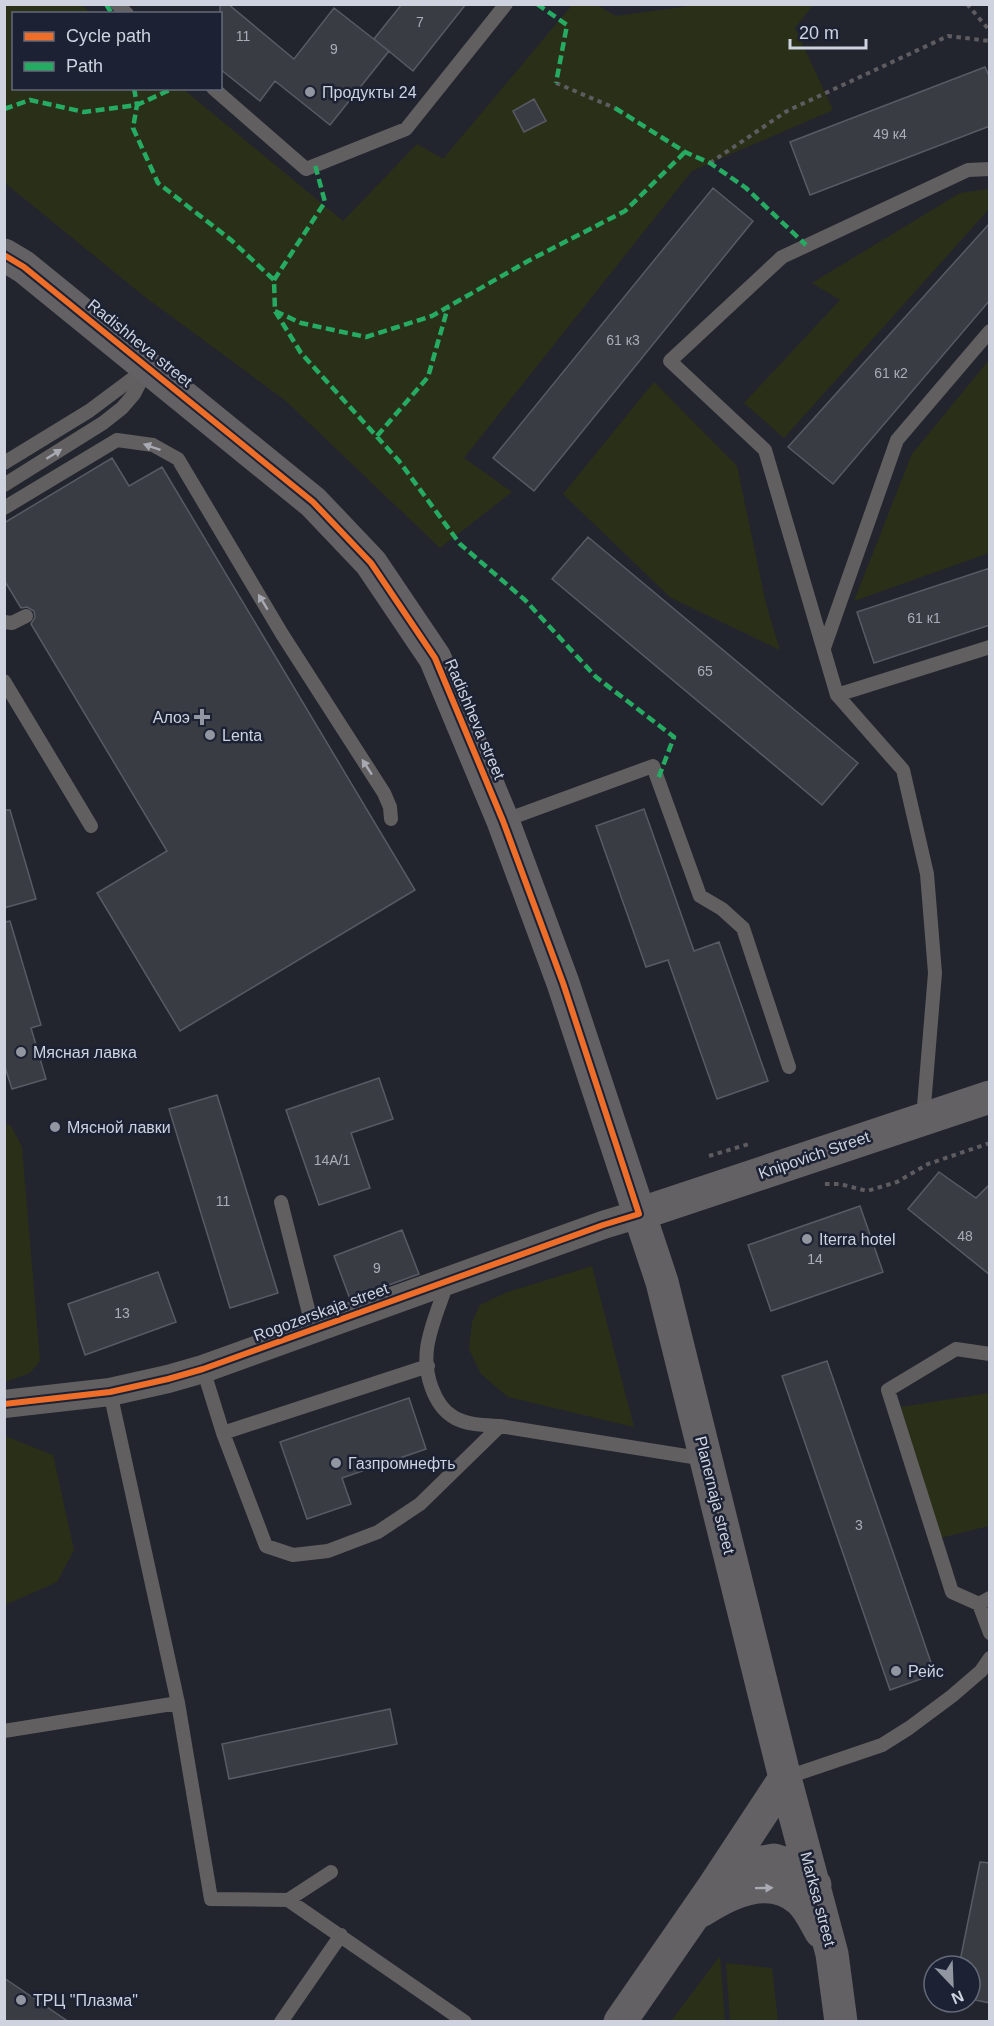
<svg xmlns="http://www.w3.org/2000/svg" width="994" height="2026" viewBox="0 0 994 2026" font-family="Helvetica,sans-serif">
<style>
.green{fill:#2a3018}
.building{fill:#393c43;stroke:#585b64;stroke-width:1.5}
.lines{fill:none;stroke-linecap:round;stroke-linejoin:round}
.path{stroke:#5e5c60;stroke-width:4;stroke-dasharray:4.5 4.5;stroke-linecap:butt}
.lane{stroke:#625f61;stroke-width:14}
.street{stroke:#625f61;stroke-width:28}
.secondary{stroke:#646165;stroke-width:33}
.quiet{stroke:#26ab63;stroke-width:4.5;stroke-dasharray:9 4.5;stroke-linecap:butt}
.cycleway-casing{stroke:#1c2234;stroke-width:10}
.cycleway{stroke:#ee6e29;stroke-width:6}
.oneway{fill:#a8aab3}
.oneway2{fill:#a9abb4}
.poi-dot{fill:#9296a1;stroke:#1c2234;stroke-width:2}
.labels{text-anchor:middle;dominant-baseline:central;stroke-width:5;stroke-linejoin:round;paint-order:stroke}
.number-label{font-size:14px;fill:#a9adb8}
.poi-label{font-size:16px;fill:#ced3df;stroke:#1c2234;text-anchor:start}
.street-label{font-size:16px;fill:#ced3df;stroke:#1c2234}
</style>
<rect width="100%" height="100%" fill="#22252e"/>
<!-- green -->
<path class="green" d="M4,5h77l11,8 -78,1v74l169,1 160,132 74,-77 26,15 129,-154h25l19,11 80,-11h117l-18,23 38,82 -141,61 -228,287 48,34 -72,56 -154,-147 -141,-104 -140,-114z
M989,189v20l-205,229 -40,-35 96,-103 -28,-17 148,-90z
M989,360v193l-135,48 58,-147z
M654,382l83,84 29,138 14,46 -109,-52 -108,-104z
M4,1123l7,3 11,21 18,214 -10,12 -25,9z
M592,1266l42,161 -126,-30 -27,-23 -12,-25 3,-27 8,-17 25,-12z
M989,1393v133l-49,12 -39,-131z
M5,1436l48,19 21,95 -17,32 -52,23z
M720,1956l5,65h-54z
M726,1963l46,5 6,53h-48z"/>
<!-- building -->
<path class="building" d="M220,4h8l66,55 40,-51 55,43 -59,74 -55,-44 -15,20 -40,-32z
M402,4h64l-53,67 -39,-32z
M985,67l5,11v48l-180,69 -20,-53z
M534,99l12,22 -22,11 -11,-21z
M713,188l40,33 -219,270 -41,-33z
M990,223v77l-157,184 -45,-37z
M112,458l17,28 33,-19 253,423 -235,141 -83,-138 70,-42 -136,-227 4,-7 -1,-6 -7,-4 -6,1 -17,-28v-57z
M588,537l270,226 -36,42 -270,-226z
M990,568v57l-116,38 -17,-51z
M644,809l50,142 25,-9 49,139 -51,18 -49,-139 -22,7 -50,-141z
M4,810h6l26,89 -32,9z
M10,921l31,104 -10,3 15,51 -34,10 -8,-25v-142z
M379,1078l14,41 -42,14 19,55 -51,17 -33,-95z
M217,1095l61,198 -48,15 -61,-199z
M939,1172l37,26 14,-14v91l-82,-66z
M860,1206l23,66 -112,39 -23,-66z
M402,1230l17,44 -69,25 -16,-43z
M158,1272l18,50 -91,33 -17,-51z
M827,1361l108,313 -45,16 -108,-314z
M409,1398l17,51 -84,29 9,26 -44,15 -27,-77z
M390,1709l7,35 -168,35 -7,-35z
M980,1862l10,1v140l-20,-4v-33h-11z
M4,1978l65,44h-65z"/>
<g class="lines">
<!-- path -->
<path class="path" d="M967,4l23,27
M556,83l59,25
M710,163l77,-52 161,-75 42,5
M709,1156l40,-12
M825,1184h15l27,7 30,-9 31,-18 62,-21"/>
<!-- lane -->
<path class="lane" d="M117,4l10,10
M213,88l93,81 100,-40 100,-125
M4,463l85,-52 59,-44 -14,27 -12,14 -19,15 -99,62
M4,508l113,-68 36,5 25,14 104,175 102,159 6,14 1,12
M4,622l8,1 14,-7
M824,648l73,-208 93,-109
M4,681l87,145
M837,695l153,-48
M503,821l150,-55 47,130 22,13 21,19 46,139
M923,1118l12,-145 -8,-99 -24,-104 -66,-75 -72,-245 -95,-89 112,-104 186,-87 22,-1
M281,1202l32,127
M447,1283c-6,19 -18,46 -20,66 -3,23 6,57 28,69 13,7 30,7 45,8l205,33
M990,1354l-34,-5 -68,41 64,202 27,12 11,-6
M428,1366l-205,67 43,113 27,9 35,-4 50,-19 42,-28 80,-78
M203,1369l20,64
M110,1392l68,311 33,196 77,1 177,122
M979,1604l11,29
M4,1731l174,-28
M785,1778l97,-33 27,-17 43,-32 29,-25 9,-13
M288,1900l43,-28
M281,2022l60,-87"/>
<!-- street -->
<path class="street" d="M4,1404l106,-12 58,-13 35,-10 400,-144 36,-11"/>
<!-- secondary -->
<path class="secondary" d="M4,255l20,12 289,235 58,61 64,95 68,163 60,162 99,299 123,496 47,176 9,68
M639,1214l351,-117
M719,1883l17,-16 38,-7 26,8 15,17
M701,1911c29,-19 69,-38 99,-11 9,8 15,22 21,32
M620,2022l92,-133 73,-111"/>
<!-- quiet -->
<path class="quiet" d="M106,4l6,10
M537,4l30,21 -11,58
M134,88l3,17 -4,23 25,55 73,57 43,40 1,31 26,42 98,108 61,83 65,56 71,77 78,60 -16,42
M615,108l70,44 25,11 36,25 60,57
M4,109l26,-9 54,12 53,-7 37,-17
M274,280l51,-78 -10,-37
M275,311l26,12 65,14 66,-21 96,-55 97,-50 60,-59
M377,436l51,-59 20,-70"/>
<!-- cycleway casing -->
<g class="cycleway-casing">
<path id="cycleway" d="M4,255l20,12 289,235 58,61 64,95 68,163 60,162 76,231 -36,11 -400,144 -35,10 -58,13 -106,12"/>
</g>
<!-- cycleway -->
<use href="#cycleway" class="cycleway"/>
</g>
<!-- one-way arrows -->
<defs><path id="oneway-solid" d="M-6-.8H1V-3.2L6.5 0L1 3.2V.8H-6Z" transform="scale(1.5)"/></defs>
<g class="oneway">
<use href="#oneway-solid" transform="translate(152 447) rotate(-161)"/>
<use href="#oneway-solid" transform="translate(54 454) rotate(-32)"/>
<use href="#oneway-solid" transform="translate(263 602) rotate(-121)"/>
<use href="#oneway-solid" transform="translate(367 767) rotate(-123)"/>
</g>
<use class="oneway2" href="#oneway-solid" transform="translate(764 1888) rotate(-1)"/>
<!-- markers -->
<g class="poi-dot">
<circle cx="310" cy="92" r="6"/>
<path d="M199 708h6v6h6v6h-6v6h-6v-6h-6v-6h6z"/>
<circle cx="210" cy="735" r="6"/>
<circle cx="21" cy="1052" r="6"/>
<circle cx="55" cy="1127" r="6"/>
<circle cx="807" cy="1239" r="6"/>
<circle cx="336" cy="1463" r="6"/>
<circle cx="896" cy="1671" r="6"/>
<circle cx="21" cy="2000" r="6"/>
</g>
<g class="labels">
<!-- number labels -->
<g class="number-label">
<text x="420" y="22">7</text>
<text x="243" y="36">11</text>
<text x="334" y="49">9</text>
<text x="890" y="134">49 к4</text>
<text x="623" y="340">61 к3</text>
<text x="891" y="373">61 к2</text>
<text x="924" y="618">61 к1</text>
<text x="705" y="671">65</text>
<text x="332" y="1160">14А/1</text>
<text x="223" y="1201">11</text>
<text x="965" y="1236">48</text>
<text x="815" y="1259">14</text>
<text x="377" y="1268">9</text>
<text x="122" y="1313">13</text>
<text x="859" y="1525">3</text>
</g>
<!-- poi labels -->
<g class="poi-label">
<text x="322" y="92">Продукты 24</text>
<text x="190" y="717" text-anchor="end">Алоэ</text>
<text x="222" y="735">Lenta</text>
<text x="33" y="1052">Мясная лавка</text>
<text x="67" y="1127">Мясной лавки</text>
<text x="819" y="1239">Iterra hotel</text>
<text x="348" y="1463">Газпромнефть</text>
<text x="908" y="1671">Рейс</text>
<text x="33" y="2000">ТРЦ "Плазма"</text>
</g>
<!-- street labels -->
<g class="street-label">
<text transform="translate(140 343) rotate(39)">Radishheva street</text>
<text transform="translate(475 719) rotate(67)">Radishheva street</text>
<text transform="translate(814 1155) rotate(-19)">Knipovich Street</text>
<text transform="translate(321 1312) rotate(-20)">Rogozerskaja street</text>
<text transform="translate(715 1495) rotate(76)">Planernaja street</text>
<text transform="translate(818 1899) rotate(75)">Marksa street</text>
</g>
</g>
<!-- border -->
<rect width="994" height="2026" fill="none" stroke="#ced3df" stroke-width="12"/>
<!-- legend -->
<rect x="12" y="12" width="210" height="78" fill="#1c2234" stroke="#636978" stroke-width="1.5"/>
<rect x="24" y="32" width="30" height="9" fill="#ee6e29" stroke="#636978" stroke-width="1.5"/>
<text x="66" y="42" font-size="18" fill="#ced3df">Cycle path</text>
<rect x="24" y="62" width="30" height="9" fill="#26ab63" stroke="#636978" stroke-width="1.5"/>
<text x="66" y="72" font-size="18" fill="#ced3df">Path</text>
<!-- north arrow -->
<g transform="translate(952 1984) rotate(157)"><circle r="28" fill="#1c2234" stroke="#636978" stroke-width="1.5"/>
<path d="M0-4.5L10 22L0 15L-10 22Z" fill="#9296a1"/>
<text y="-9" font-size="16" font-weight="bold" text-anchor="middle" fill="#ced3df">N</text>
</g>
<!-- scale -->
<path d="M790 39v9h76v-9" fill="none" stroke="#ced3df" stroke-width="3"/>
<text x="799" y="39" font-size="18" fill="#ced3df" stroke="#1c2234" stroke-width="4.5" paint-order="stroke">20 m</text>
</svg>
